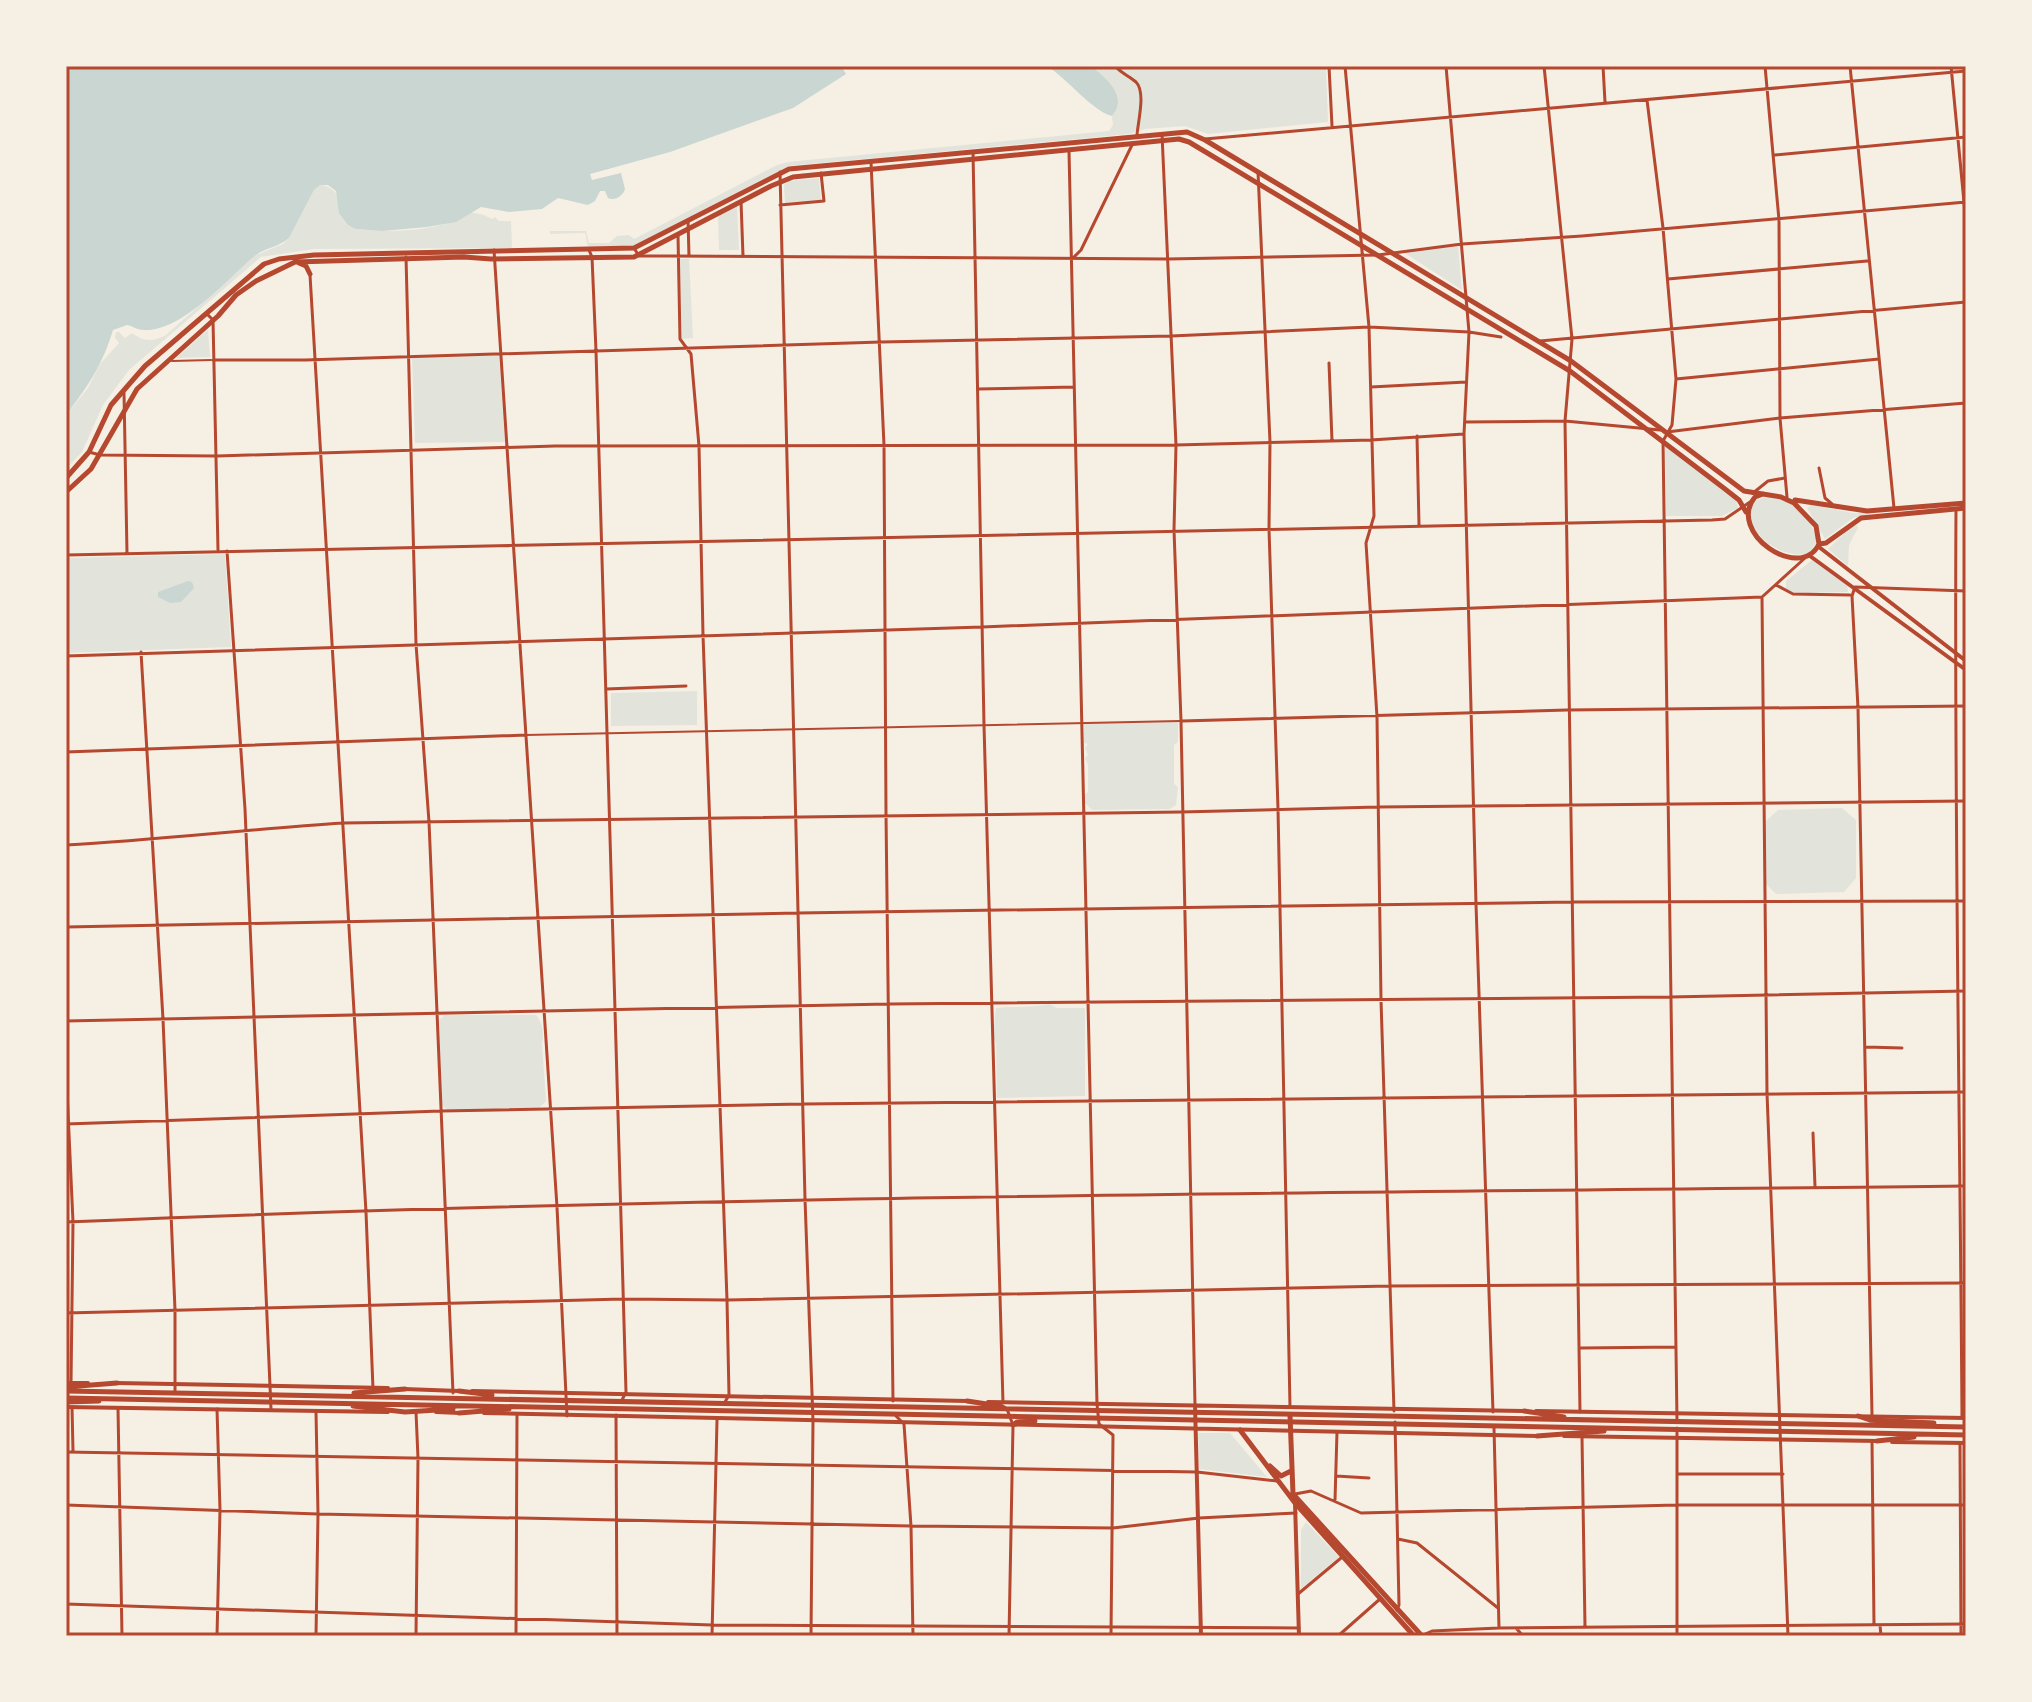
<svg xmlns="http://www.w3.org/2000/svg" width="2032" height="1702" viewBox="0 0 2032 1702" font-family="Montserrat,sans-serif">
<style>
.green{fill:#e2e4dc}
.water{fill:#c9d6d2}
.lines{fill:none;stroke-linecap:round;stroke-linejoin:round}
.pedestrian{stroke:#b5482f;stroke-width:2}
.minor{stroke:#b5482f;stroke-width:3}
.secondary{stroke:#b5482f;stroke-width:4}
.primary{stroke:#b5482f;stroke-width:5}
.trunk{stroke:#b5482f;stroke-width:5}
.neatline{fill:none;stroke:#b5482f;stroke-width:3}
</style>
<rect width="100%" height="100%" fill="#f6efe4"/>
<!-- green -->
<path class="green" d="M1091,66h235l2,56 -120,12 -23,-8 -40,3 -16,5 -340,32 -159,81 -42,-1 -3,-13 -35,1v-3h36l3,12h20l8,-7 12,-1 5,4 143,-74 11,-3 321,-31 4,-6 -1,-9c17,-20 -6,-38 -21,-50z
M819,178l2,22 -36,3 -1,-18 5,-4z
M320,185c20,1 27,28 36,44 31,4 89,3 114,-17l14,3 8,4 3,-2 4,4h12l1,27 -198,1 -53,8 -132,113 -26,35 -21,47 -16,17v-54l22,-27 12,-24 19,-21 -4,-5 1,-6h3l6,6 7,-5c11,9 21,9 34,2l90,-80 27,-11 6,-6 25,-48z
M737,206l2,44h-20l-1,-34z
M1458,246l4,44 -59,-38z
M680,259h9l4,79 -11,1z
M208,330l2,27 -34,1z
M499,354l6,88 -90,1 -3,-85z
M1665,446l71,54 2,8 -16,8h-56z
M1770,497c24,4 45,21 46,46l-8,11c-47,7 -82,-55 -38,-57z
M1812,505l41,8h19l-19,5 -28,21 -18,-31z
M1852,526l5,-1 1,3 -9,17 -1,21 -20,-17z
M225,554l6,93 -165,6v-95z
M1812,560l35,25 1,7 -56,1 -6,-4v-8z
M697,691v34l-86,1v-33z
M1178,722v20l-4,3v39l4,3 -2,18 -6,4 -78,1 -7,-7v-9l3,-2v-27l-3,-7 3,-3 -3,-7 3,-4 -4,-1v-20z
M1842,808l14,12v58l-12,14 -68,2 -11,-11v-61l13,-12z
M1049,1004l8,4h28v88l-88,2 -1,-55 -3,-7 3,-28c19,-2 34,0 53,-4z
M445,1015h91c6,7 9,20 6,28l4,58 -7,7 -91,2 -6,-5 -3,-85z
M1198,1433h32l37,44 -68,-8z
M1306,1522l33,35 -38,32v-59z"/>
<!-- water -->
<path class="water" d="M66,66h775l5,8 -53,34 -123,44 -80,22 2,6 29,-7 4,16c-2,7 -10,12 -17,9l-3,-7h-5l-5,10 -7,4 -30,-7 -16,11 -33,3 -28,-5 -25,15 -29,5 -45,4 -26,-2 -8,-4 -9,-12 -3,-22 -8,-6h-8l-6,5 -25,48c-10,9 -22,9 -33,17 -28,23 -74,77 -112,75 -7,0 -11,-4 -17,-5l-14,5c-11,36 -25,56 -47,85z
M1047,66h44c15,12 38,30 21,50 -20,-5 -45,-38 -65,-50z
M188,581l4,1 2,6 -13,14 -11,1 -12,-6v-5z"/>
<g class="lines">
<!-- pedestrian -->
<path class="pedestrian" d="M172,361l39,-1
M526,735l654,-14"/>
<!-- minor -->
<path class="minor" d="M1115,66c6,7 14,10 21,16 10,10 2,39 1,53
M1329,66l3,60
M1345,66l24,261 5,189 -8,27 11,174 4,283 13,411
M1446,66l23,266 -5,102 12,470 17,508
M1544,66l28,273 -7,82 15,991
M1603,66l2,36
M1765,66l14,154 1,198 7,79
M1850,66l44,442
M1951,66l15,157
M1647,100l16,128 13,151 -4,46 -9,16 14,979
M1162,134l14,311 -2,85 7,191 14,684
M1205,139l761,-68
M1069,151l28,1253 2,20 14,11 -2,201
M973,152l11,573 19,678
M1775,155l191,-18
M871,162l13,283 2,369 7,587
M780,172l25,1027 8,222 -2,215
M1258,172l12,270 -1,87 9,280 12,598
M741,201l2,55
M780,205l44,-4 -3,-28
M688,220l1,36
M678,235l2,104 11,15 8,92 4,189 24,665 2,95 -4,7
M634,248l5,8h30l499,3 210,-4 84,-11 120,-8 384,-34
M494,250l63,957 10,209
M589,250l3,7 4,94 30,1041 -4,8
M406,257l10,387 13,178 24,571
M1073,258l8,-8 51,-105
M310,275l56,937 7,177
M1668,279l199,-18
M206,313l7,7 5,230
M1540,341l426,-39
M213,360h92l576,-18 290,-6 198,-9 100,5 32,5
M1329,363l3,78
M1676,379l203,-20
M1371,387l95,-5
M978,389l96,-2
M124,393l3,160
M1465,422l100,-1 95,9
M1667,432l113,-14 186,-15
M1417,436l2,89
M89,452l11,3 117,1 338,-10 621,-1 195,-5 93,-6
M1819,468l6,30 7,6
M1753,493l15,-12 17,-3
M1956,509c-2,302 4,605 6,908
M227,551l18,258 26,600
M66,555l1646,-35 13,-1 25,-17
M1776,585l17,9 57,1
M1762,597l5,496 21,543
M1762,597l43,-39
M141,652l22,367 12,291v82
M66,656l916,-29 780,-30
M606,689l80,-3
M1182,721l385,-11 399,-4
M66,752l460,-17
M66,845c93,-5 184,-16 277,-22l838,-11 197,-5 588,-6
M66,927l732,-14 773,-11 395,-1
M66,1021l823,-17 781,-7 296,-6
M1866,1047l36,1
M66,1068l7,154 -2,161
M66,1124l375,-13 362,-7 1163,-12
M1813,1133l2,54
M66,1222c633,-27 1267,-29 1900,-36
M66,1313l557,-14 104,1 662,-14 577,-3
M1581,1348l95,-1
M72,1407l1,44
M118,1408l4,228
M217,1409l3,101 -3,126
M1007,1409l6,16 -4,211
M316,1412l2,102 -2,122
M416,1412l2,46 -2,178
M616,1415l1,221
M1872,1415l-14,-707 -6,-112 3,-9 111,4
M896,1416l8,8 7,102 2,110
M1395,1422l4,183 -2,5
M1494,1428l5,200
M1677,1428v208
M1582,1437l3,190
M1872,1441l2,184
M1960,1444l1,192
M66,1452l1131,20 80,9
M1677,1474h106
M1336,1476l33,2
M1295,1494l16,-3 50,22 316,-8h289
M1335,1500l2,-68
M66,1505l252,9 593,12 202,2 86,-10 97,-5
M1398,1539l19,4 81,65
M1298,1594l43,-36
M66,1604l646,21 587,3
M1880,1625l1,11
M1516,1628l7,8
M1423,1635l9,-4 67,-3 467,-4
M516,1636l1,-222
M712,1636l5,-216
M1338,1636l42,-37"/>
<!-- secondary -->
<path class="secondary" d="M1819,547l147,114
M1810,556l156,114
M66,1383h22
M116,1383l272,5
M404,1389l55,2
M472,1391l495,10
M988,1402l535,9
M1195,1405l6,231
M66,1407l322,5
M1536,1411l430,7
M436,1412l24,1
M484,1413l1055,23
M1564,1436l315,5
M1892,1442l74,1
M1295,1503l4,133"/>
<!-- primary -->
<path class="primary" d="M299,263l7,3 4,8
M66,478l23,-26 22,-47 34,-39 119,-102 15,-5 35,-4 320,-7 155,-79 398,-37 18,8 366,221 173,130 37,6 13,6 22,23 3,18c-19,39 -93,-12 -64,-47l8,-3
M66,492l25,-23 46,-80 81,-73 18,-21 20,-14 39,-19 169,-5 27,2 143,-2 137,-71 22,-9 386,-38 10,3 381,229 155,118 14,11 7,12
M1795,500l72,11 99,-8
M1819,544l7,-1 35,-25 105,-10
M1290,1415l3,79
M1240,1430l55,73 119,133
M1270,1466l11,10 10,-5
M1293,1494l129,142"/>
<!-- trunk -->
<path class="trunk" d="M66,1387l51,-4
M66,1391l1900,36
M459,1391l33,4
M354,1393l51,-4
M66,1398l1900,37
M967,1401l33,5 6,3
M66,1402l33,-1
M353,1406l52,6 48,-3
M1524,1411l40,6
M459,1413l50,-4
M1858,1416l12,4 64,3
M1013,1425l4,-3 18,-1
M1537,1436l67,-5
M1877,1441l37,-4"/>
</g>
<!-- border -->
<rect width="2032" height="1702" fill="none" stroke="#f6efe4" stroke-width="136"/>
<rect x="68" y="68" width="1896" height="1566" class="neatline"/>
</svg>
